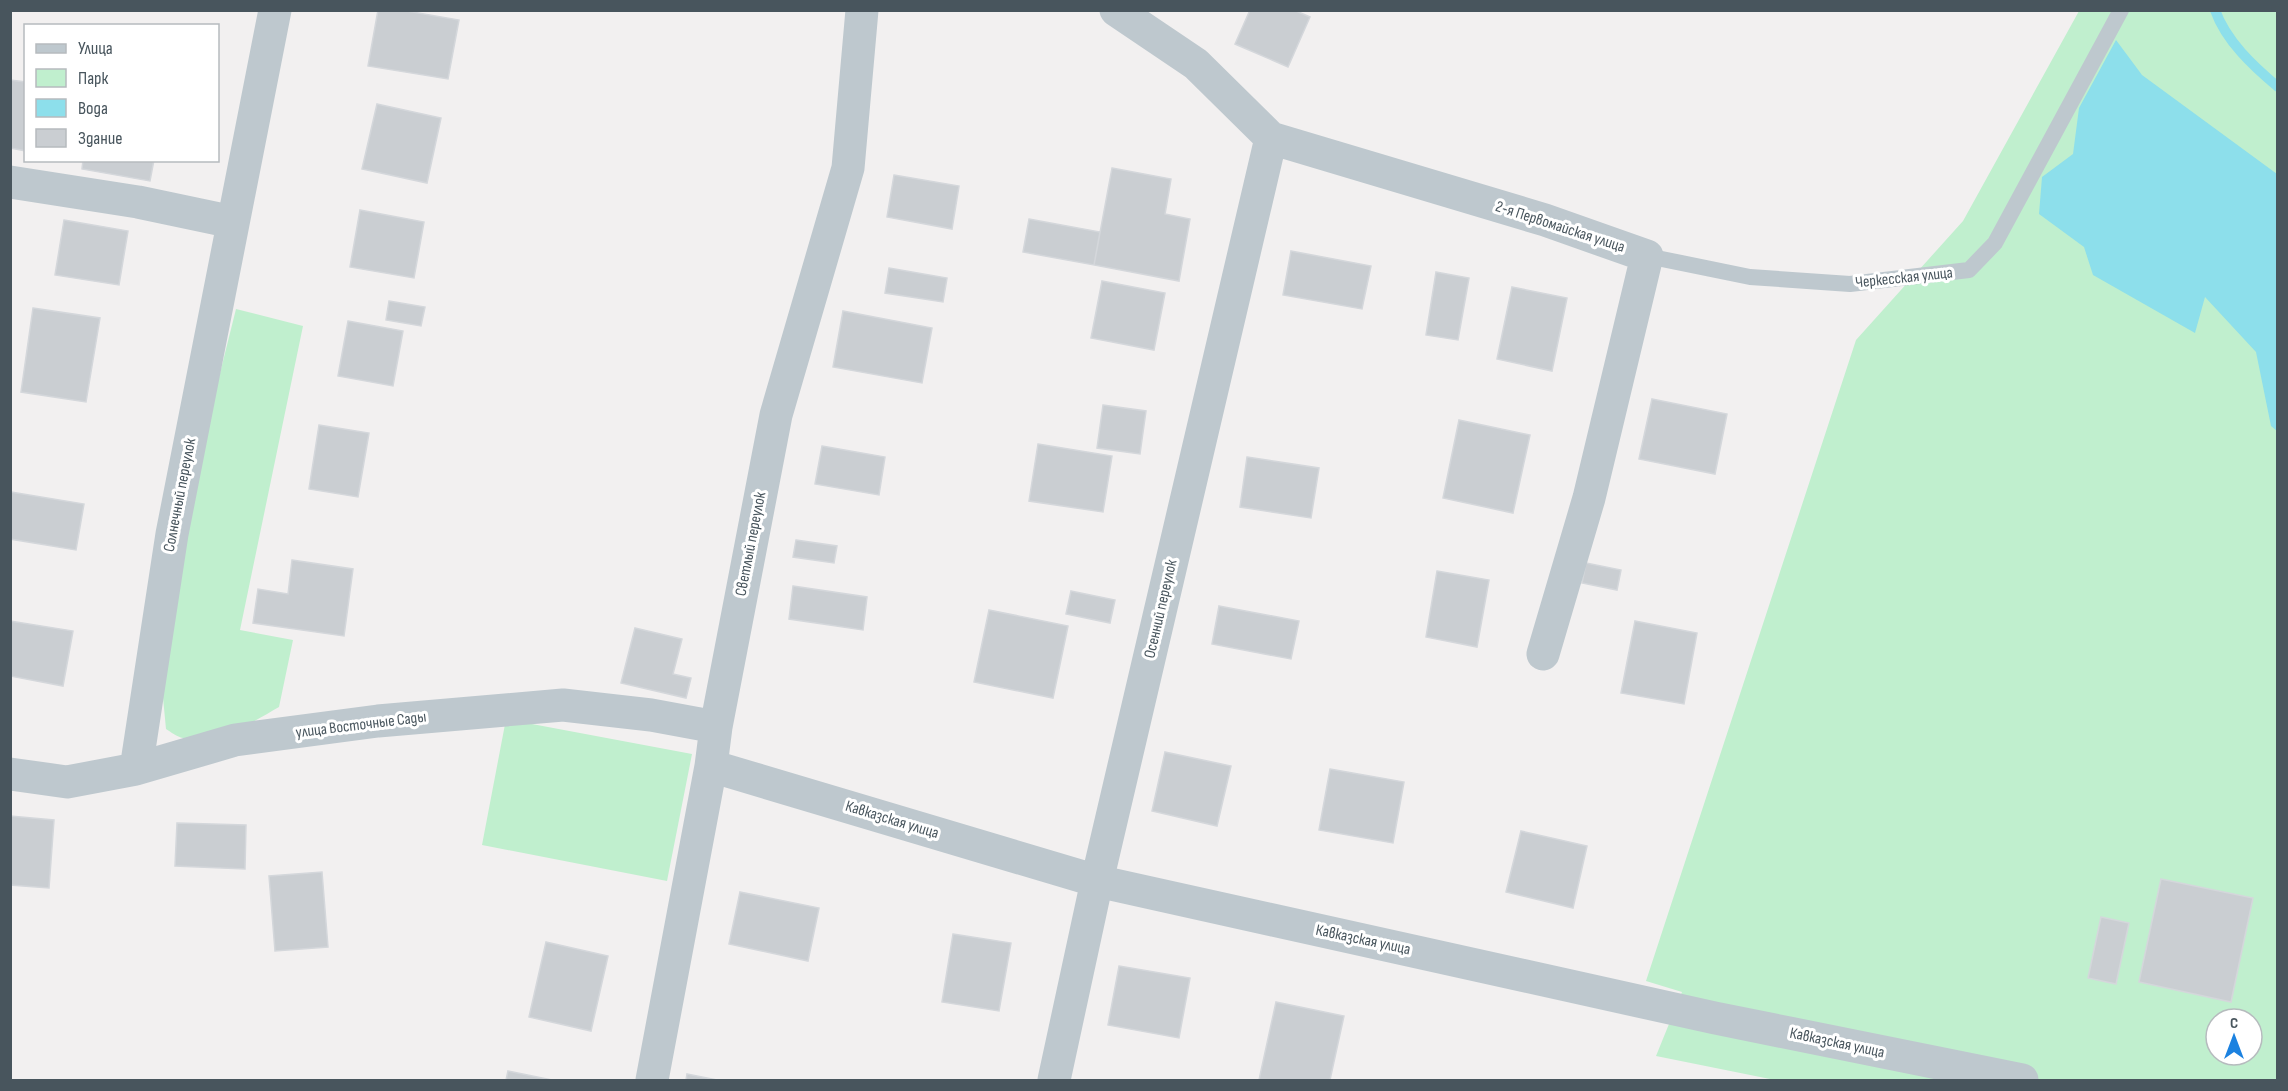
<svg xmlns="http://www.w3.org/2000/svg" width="2288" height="1091" viewBox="0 0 2288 1091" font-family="'Sofia Sans Condensed',sans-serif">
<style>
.green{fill:#c0efce;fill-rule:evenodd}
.water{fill:#8ddfeb}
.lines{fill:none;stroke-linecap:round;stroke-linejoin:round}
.stream{stroke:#8ddfeb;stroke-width:10}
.building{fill:#caced2;stroke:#d4d7db;stroke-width:1.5}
.lane{stroke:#bec8ce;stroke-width:16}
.street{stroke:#bec8ce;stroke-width:33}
.labels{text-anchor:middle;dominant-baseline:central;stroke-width:6;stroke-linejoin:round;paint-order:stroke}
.street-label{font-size:16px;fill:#48555d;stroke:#fff}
</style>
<rect width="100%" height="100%" fill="#f2f0f0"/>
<!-- green -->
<path class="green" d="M2079,11h198v1069h-502l-119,-24 26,-64 -36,-11 210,-641 107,-119zM2216,1019h36v36h-36z
M236,309l67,17 -63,304 53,10 -14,67c-26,15 -64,39 -96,31 -6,-1 -12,-6 -17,-9l-4,-42 4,-60 48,-230z
M506,719l186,35 -25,127 -185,-36z"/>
<!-- water -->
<path class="water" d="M2116,40l26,35 135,99v257l-6,-5 -15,-74 -51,-55 -10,36 -102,-58 -9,-28 -45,-33 3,-37 31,-23 6,-46z"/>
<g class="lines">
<!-- stream -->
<path class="stream" d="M2215,10c11,31 38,56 63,77"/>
</g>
<!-- building -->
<path class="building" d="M378,10h23l58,10 -11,59 -80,-13z
M1250,10h44l16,7 -22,50 -53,-23z
M10,80l16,2v69l-16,-3z
M377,104l64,14 -14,65 -65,-14z
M83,160h71l-4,21 -68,-12z
M1112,168l59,11 -6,35 25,5 -11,62 -85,-16z
M894,175l65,11 -7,43 -65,-12z
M360,210l64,12 -10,56 -64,-11z
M1029,219l71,13 -6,33 -71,-13z
M64,220l64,11 -9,54 -64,-10z
M1291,251l80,15 -9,43 -79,-14z
M889,268l58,10 -4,24 -58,-9z
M1436,272l33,6 -11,62 -32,-5z
M1102,281l63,12 -11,57 -63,-12z
M1512,287l55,11 -15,73 -55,-12z
M389,301l36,6 -4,19 -35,-6z
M33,308l67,10 -14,84 -65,-10z
M843,311l89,17 -10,55 -89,-16z
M348,321l55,10 -10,55 -55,-10z
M1652,399l75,15 -12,60 -76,-15z
M1103,405l43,6 -6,43 -43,-6z
M1459,420l71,15 -17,78 -70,-15z
M319,425l50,8 -11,64 -49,-8z
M1038,444l74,12 -9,56 -74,-11z
M822,446l63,11 -6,38 -64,-11z
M1247,457l72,11 -8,50 -71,-11z
M11,492l73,12 -8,46 -66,-11z
M796,540l41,6 -3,17 -41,-6z
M292,560l61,9 -9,67 -91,-13 5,-34 30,5z
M1586,563l35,7 -4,20 -35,-7z
M1437,571l52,9 -12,67 -51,-10z
M793,586l74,11 -4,33 -74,-11z
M1071,591l44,9 -5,23 -44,-9z
M1219,606l80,15 -8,38 -79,-15z
M989,610l79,16 -15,72 -79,-16z
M10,621l63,10 -10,55 -53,-10z
M1635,621l62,12 -13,71 -63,-11z
M635,628l47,11 -9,35 18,4 -5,20 -65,-15z
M1165,752l66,14 -14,60 -65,-15z
M1330,769l74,13 -11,61 -74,-13z
M10,816l44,4 -5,68 -39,-3z
M177,823l69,2 -1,44 -70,-3z
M1521,831l66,15 -14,62 -67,-16z
M322,872l6,75 -53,4 -6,-75z
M2161,879l92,19 -22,104 -92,-20z
M740,892l79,16 -11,53 -79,-17z
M2101,917l28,6 -13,61 -28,-6z
M953,934l58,9 -12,68 -57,-9z
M546,942l62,14 -17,75 -62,-14z
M1119,966l71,12 -11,60 -71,-13z
M1276,1002l68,14 -14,64h-71z
M508,1071l44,9h-46z
M687,1074l30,6h-31z"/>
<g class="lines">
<!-- lane -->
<path class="lane" d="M1647,256l103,21 100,7 119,-14 26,-27 126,-233"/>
<!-- street -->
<path class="street" d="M1116,10l80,54 75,74 274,82 102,36 -58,242 -46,156
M10,182l128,20 95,20
M711,766l386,115 618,137 307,62
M136,769l36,-235 103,-524
M10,774l57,8 69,-13 99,-29 143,-19 185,-16 88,10 65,12
M652,1080l59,-314 5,-39 60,-312 72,-247 14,-158
M1054,1080l43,-199 174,-743"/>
</g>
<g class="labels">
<!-- street labels -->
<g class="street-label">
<text transform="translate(1560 227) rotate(18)">2-я Первомайская улица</text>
<text transform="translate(1904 278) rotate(-6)">Черкесская улица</text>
<text transform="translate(180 495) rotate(-79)">Солнечный переулок</text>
<text transform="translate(751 544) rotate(-79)">Светлый переулок</text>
<text transform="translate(1161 609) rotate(-77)">Осенний переулок</text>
<text transform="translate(361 725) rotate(-7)">улица Восточные Сады</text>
<text transform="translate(892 820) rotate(17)">Кавказcкая улица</text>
<text transform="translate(1363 940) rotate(12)">Кавказcкая улица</text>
<text transform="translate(1837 1043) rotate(12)">Кавказcкая улица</text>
</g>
</g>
<!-- border -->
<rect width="2288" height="1091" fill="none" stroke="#48555d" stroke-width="24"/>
<!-- legend -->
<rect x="24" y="24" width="195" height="138" fill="#ffffff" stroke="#b6bbbe" stroke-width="1.5"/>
<rect x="36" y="44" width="30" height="9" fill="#bec8ce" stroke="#b6bbbe" stroke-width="1.5"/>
<text x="78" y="54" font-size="18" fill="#48555d">Улица</text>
<rect x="36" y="69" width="30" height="18" fill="#c0efce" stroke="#b6bbbe" stroke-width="1.5"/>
<text x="78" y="84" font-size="18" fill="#48555d">Парк</text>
<rect x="36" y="99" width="30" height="18" fill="#8ddfeb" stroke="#b6bbbe" stroke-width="1.5"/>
<text x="78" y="114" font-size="18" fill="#48555d">Вода</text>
<rect x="36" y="129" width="30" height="18" fill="#caced2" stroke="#b6bbbe" stroke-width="1.5"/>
<text x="78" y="144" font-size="18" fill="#48555d">Здание</text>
<!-- north arrow -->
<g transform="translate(2234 1037)"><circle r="28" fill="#ffffff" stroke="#b6bbbe" stroke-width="1.5"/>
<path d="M0-4.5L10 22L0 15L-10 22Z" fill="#1c82e0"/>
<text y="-9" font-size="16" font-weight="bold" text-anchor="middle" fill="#48555d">С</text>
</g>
</svg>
